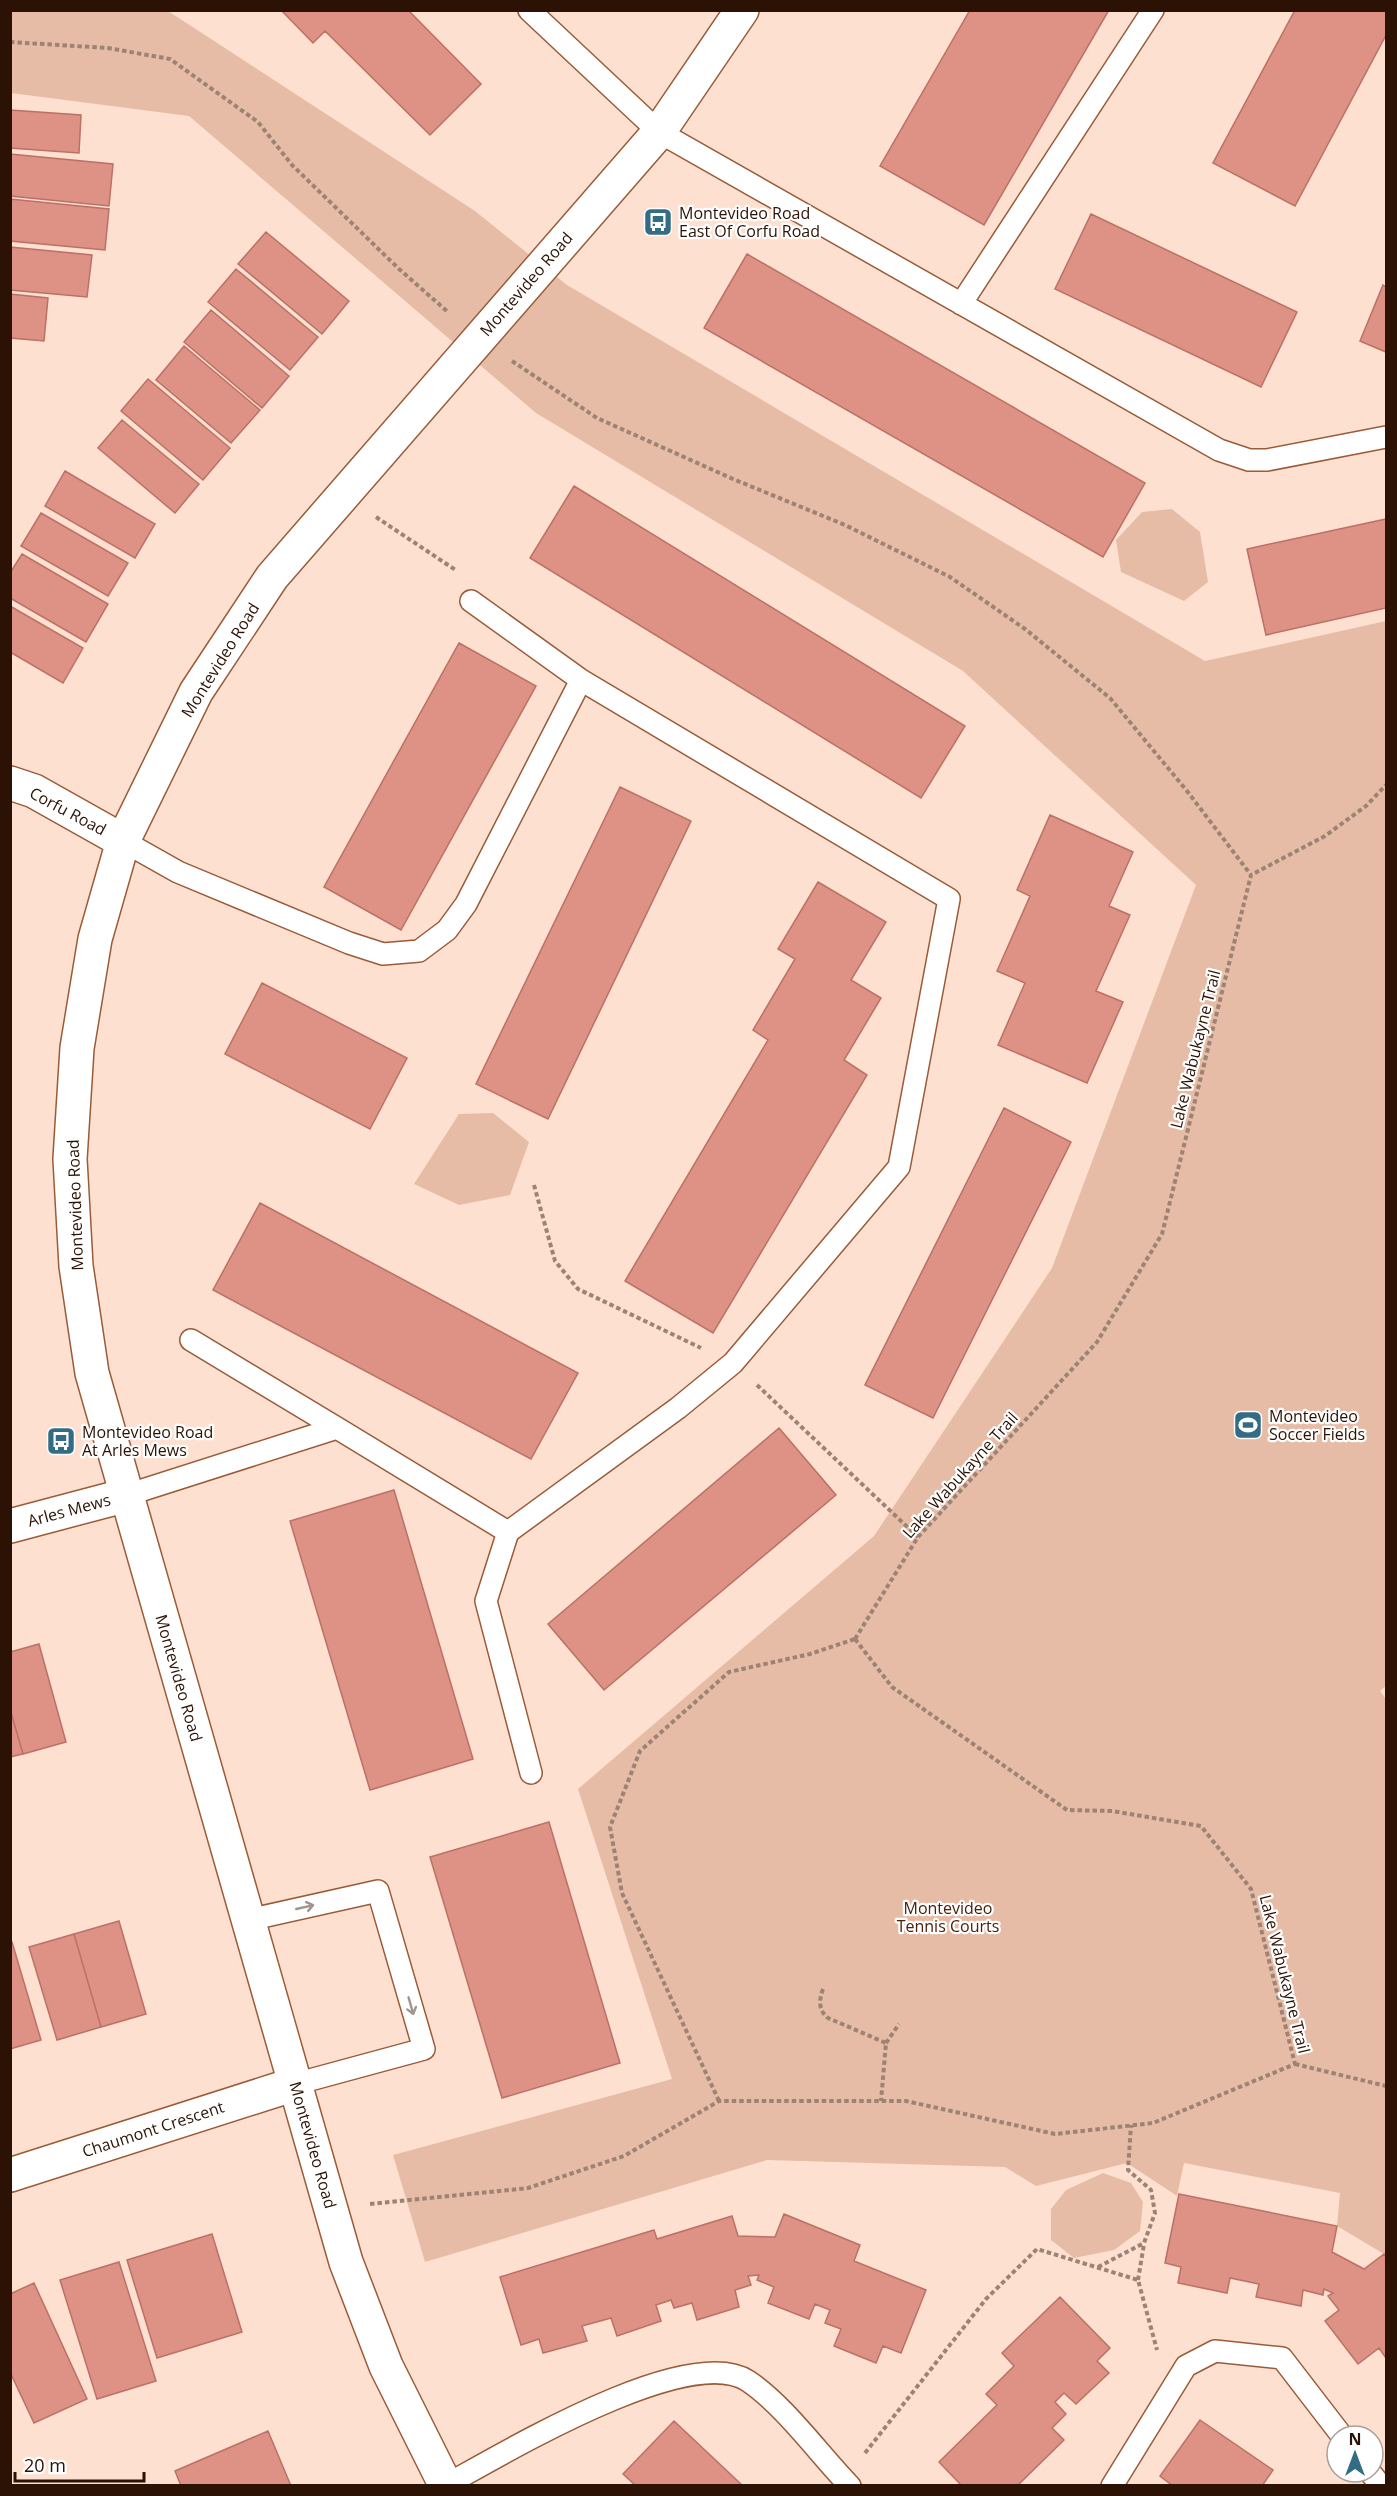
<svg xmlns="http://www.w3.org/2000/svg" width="1397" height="2496" viewBox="0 0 1397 2496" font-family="'Open Sans',sans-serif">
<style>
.green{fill:#e6bca6}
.building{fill:#de9185;stroke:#bb7166;stroke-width:1.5}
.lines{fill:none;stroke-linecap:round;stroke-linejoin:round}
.service-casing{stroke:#9a5b38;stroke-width:24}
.minor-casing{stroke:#9a5b38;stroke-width:36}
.tertiary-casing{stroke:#9a5b38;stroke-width:36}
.path{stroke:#9e8374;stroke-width:4;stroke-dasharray:4.5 3;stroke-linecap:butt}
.service{stroke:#fff;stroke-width:21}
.minor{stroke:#fff;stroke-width:33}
.tertiary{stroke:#fff;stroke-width:33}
.oneway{stroke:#a0948e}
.labels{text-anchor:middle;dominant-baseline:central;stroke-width:4.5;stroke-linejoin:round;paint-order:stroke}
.poi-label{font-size:16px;fill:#2b1204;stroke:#fff;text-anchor:start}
.street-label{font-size:16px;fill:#2b1204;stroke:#fff}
.park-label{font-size:16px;fill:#49220a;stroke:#fff}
</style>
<rect width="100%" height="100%" fill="#fee0d1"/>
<!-- green -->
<path class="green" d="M11,11h157l307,200 92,74 638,376 181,-40v1065l-6,5 6,8v553l-2,2 -47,-28 3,-33 -156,-30 -7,33 -50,-33 -91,23 -31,-19 -238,-7 -342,102 -32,-107 279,-76 -94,-290 296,-253 178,-268 144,-383 -233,-214 -427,-258 -347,-297 -178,-23z
M1172,509l28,23 8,50 -24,19 -63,-29 -5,-32 26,-28z
M493,1113l36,29 -19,53 -51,10 -45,-21 45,-70z
M1103,2173l28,10 12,19 -3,29 -26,19 -40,8 -23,-18v-31l15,-19z"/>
<!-- building -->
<path class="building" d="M281,10h127l73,74 -51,51 -105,-104 -12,12z
M970,10h139l-125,215 -104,-59z
M1295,10h91v25l-91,171 -82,-43z
M10,110l71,5 -2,38 -69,-5z
M10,154l103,10 -4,42 -99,-10z
M10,199l99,10 -4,41 -95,-9z
M1091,214l206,98 -36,75 -206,-98z
M266,232l83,69 -27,33 -84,-70z
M10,247l82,8 -5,42 -77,-7z
M747,254l398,229 -42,74 -399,-229z
M236,269l82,68 -28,33 -82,-68z
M1383,285l3,2v65l-26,-11z
M10,294l38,4 -4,43 -34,-3z
M211,310l78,66 -27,32 -78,-66z
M184,346l76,64 -29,33 -75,-63z
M148,379l82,69 -27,32 -82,-69z
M122,420l77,64 -24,29 -77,-65z
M65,471l90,53 -20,34 -90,-52z
M574,486l391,240 -44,72 -391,-240z
M41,513l87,50 -20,33 -87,-50z
M1386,519v89l-120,27 -19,-86z
M22,554l86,50 -22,38 -76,-44v-25z
M10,606l73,42 -20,35 -53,-31z
M459,643l77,43 -135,244 -77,-43z
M620,787l71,34 -143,298 -72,-35z
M1050,815l83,37 -24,54 21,9 -34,76 27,11 -36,81 -89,-38 27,-62 -28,-12 33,-75 -13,-6z
M818,882l68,40 -35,58 30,18 -37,62 23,15 -154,258 -88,-52 143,-241 -15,-10 42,-71 -17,-10z
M262,983l145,75 -37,71 -145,-75z
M1004,1108l67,34 -138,276 -68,-33z
M260,1203l318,170 -47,86 -318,-169z
M779,1428l57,67 -232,195 -56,-66z
M394,1490l79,269 -103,31 -80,-269z
M39,1644l27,98 -43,12 -13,-45v-57z
M10,1709l13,45 -13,3z
M549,1822l71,241 -118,35 -72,-241z
M119,1921l27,93 -45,13 -27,-93z
M74,1934l27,93 -44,13 -28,-93z
M10,1942h2l29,98 -31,9z
M1179,2194l158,32 -5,26 32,17 20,-15 2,3v101l-7,-10 -21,16 -33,-43 14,-11 -11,-14 5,-3 -9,-4 -1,6 -20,-5 -2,16 -45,-9 3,-13 -29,-6 -3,15 -49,-10 3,-16 -16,-4z
M784,2214l76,31 -6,16 72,29 -25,63 -18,-7 -7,17 -42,-17 7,-17 -16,-6 5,-13 -15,-6 -6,15 -41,-16 6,-16 -17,-7 2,-5 -11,1 3,9 -16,5 4,17 -42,13 -5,-17 -18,5 -3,-8 -15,5 5,16 -44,15 -6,-18 -29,8 5,15 -44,12 -4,-14 -18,6 -21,-68 154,-47 3,9 75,-23 6,20 37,1z
M212,2234l30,98 -85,26 -30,-98z
M119,2262l37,119 -59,18 -37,-119z
M34,2283l53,116 -53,24 -24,-51v-78z
M1060,2297l50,51 -13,13 12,12 -33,31 -12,-11 -9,9 11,12 -14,14 12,12 -47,46h-55l-23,-24 58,-57 -11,-11 28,-28 -12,-13z
M1200,2420l73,50 -11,16h-89l-13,-10z
M674,2421l69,65h-107l-13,-12z
M268,2431l23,55h-110l-6,-15z"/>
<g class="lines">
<!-- service casing -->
<g class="service-casing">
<path id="service" d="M529,10l130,122 560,318 30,10h18l119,-23
M961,304l192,-294
M471,601l110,79
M123,841l55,31 171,71 34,11 36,-3 28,-21 19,-26 115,-224 368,219 -50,268 -166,196 -55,45 -170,124 -171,-104 -210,67
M191,1340l146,88
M508,1532l-22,69 45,172
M248,1920l130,-29 46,158 -129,35
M1370,2472l11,14
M446,2485c57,-31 242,-143 302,-104 36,24 71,73 102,105
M1112,2486l74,-120 29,-15 67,7 60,78"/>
</g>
<!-- minor casing -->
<g class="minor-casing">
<path id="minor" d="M10,1526l117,-31
M10,2175l285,-91"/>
</g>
<!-- tertiary casing -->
<g class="tertiary-casing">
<path id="tertiary" d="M10,783l24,8 89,50
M446,2486l-60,-120 -40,-104 -254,-889 -16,-107 -6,-107 7,-111 18,-109 28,-98 73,-149 76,-115 387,-445 83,-122"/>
</g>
<!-- path -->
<path class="path" d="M10,42l98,6 62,11 88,63 34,43 107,104 50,44
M512,361l85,57 136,61 112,46 105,52 75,52 85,69 77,93 64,84
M376,517l81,54
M534,1185l21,76 23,28 123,59
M757,1385l161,152
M855,1639l63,-102 179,-195 65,-108 89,-359 74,-39 41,-30 20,-21
M855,1639l37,48 175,123 45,1 89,15 50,63 44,175
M823,1989c-4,11 -5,21 5,29l58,25 -5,58
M886,2043l13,-19
M1295,2064l91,22
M719,2101l-97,-208 -12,-66 30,-76 89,-79 81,-18 45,-15
M370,2204l158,-16 96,-32 95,-55h187l149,33 98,-11 142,-59
M1098,2267l46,-24 11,-30 -4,-23 -23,-20 3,-45
M1138,2280l6,-36
M865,2453l121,-154 51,-50 101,31 19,70"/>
<!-- service -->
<use href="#service" class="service"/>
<!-- minor -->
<use href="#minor" class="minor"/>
<!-- tertiary -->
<use href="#tertiary" class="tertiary"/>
</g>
<!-- one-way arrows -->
<defs><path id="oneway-shaft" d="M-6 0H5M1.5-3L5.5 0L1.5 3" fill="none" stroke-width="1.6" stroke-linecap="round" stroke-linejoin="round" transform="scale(1.5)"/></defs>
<g class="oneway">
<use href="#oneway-shaft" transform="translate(305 1907) rotate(-13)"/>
<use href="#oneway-shaft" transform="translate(411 2006) rotate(74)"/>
</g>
<!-- icons -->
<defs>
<g id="bus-square" transform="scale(1.5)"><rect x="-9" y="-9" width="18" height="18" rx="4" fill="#326c85" stroke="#fff"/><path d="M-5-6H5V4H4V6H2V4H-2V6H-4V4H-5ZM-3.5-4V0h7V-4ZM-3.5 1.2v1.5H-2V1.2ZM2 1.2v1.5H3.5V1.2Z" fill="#fff"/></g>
<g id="stadium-square" transform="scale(1.5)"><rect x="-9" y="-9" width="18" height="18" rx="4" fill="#326c85" stroke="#fff"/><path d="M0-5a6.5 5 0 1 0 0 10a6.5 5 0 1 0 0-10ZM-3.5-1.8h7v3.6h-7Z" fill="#fff"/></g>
</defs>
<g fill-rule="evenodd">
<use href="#bus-square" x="658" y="222"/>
<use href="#stadium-square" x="1248" y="1425"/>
<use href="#bus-square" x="61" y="1441"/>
</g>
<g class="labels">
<!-- poi labels -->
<g class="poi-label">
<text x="679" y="213">Montevideo Road<tspan x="679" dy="18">East Of Corfu Road</tspan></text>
<text x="1269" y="1416">Montevideo<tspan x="1269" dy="18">Soccer Fields</tspan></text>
<text x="82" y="1432">Montevideo Road<tspan x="82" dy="18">At Arles Mews</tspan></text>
</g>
<!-- street labels -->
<g class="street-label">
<text transform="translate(526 284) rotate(-49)">Montevideo Road</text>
<text transform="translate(220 660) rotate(-58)">Montevideo Road</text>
<text transform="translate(68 811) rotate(28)">Corfu Road</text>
<text transform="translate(1195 1049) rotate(-76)">Lake Wabukayne Trail</text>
<text transform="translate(75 1205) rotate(-92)">Montevideo Road</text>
<text transform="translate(960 1475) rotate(-48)">Lake Wabukayne Trail</text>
<text transform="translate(69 1510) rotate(-15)">Arles Mews</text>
<text transform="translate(179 1678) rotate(74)">Montevideo Road</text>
<text transform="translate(1285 1974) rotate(76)">Lake Wabukayne Trail</text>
<text transform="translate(153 2129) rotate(-18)">Chaumont Crescent</text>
<text transform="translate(313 2145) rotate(74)">Montevideo Road</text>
</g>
<!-- park labels -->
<g class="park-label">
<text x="948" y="1908">Montevideo<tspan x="948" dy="18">Tennis Courts</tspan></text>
</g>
</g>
<!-- border -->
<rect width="1397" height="2496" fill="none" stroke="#2b1204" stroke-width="24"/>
<!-- north arrow -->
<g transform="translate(1355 2454)"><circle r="28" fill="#ffffff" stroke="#aaa09b" stroke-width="1.5"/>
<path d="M0-4.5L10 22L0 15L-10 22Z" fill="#326c85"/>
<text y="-9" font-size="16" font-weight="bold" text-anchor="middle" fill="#2b1204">N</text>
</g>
<!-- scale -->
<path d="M15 2472v9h129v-9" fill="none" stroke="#2b1204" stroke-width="3"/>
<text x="24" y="2472" font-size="18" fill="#2b1204" stroke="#ffffff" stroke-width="4.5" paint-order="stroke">20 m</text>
</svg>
